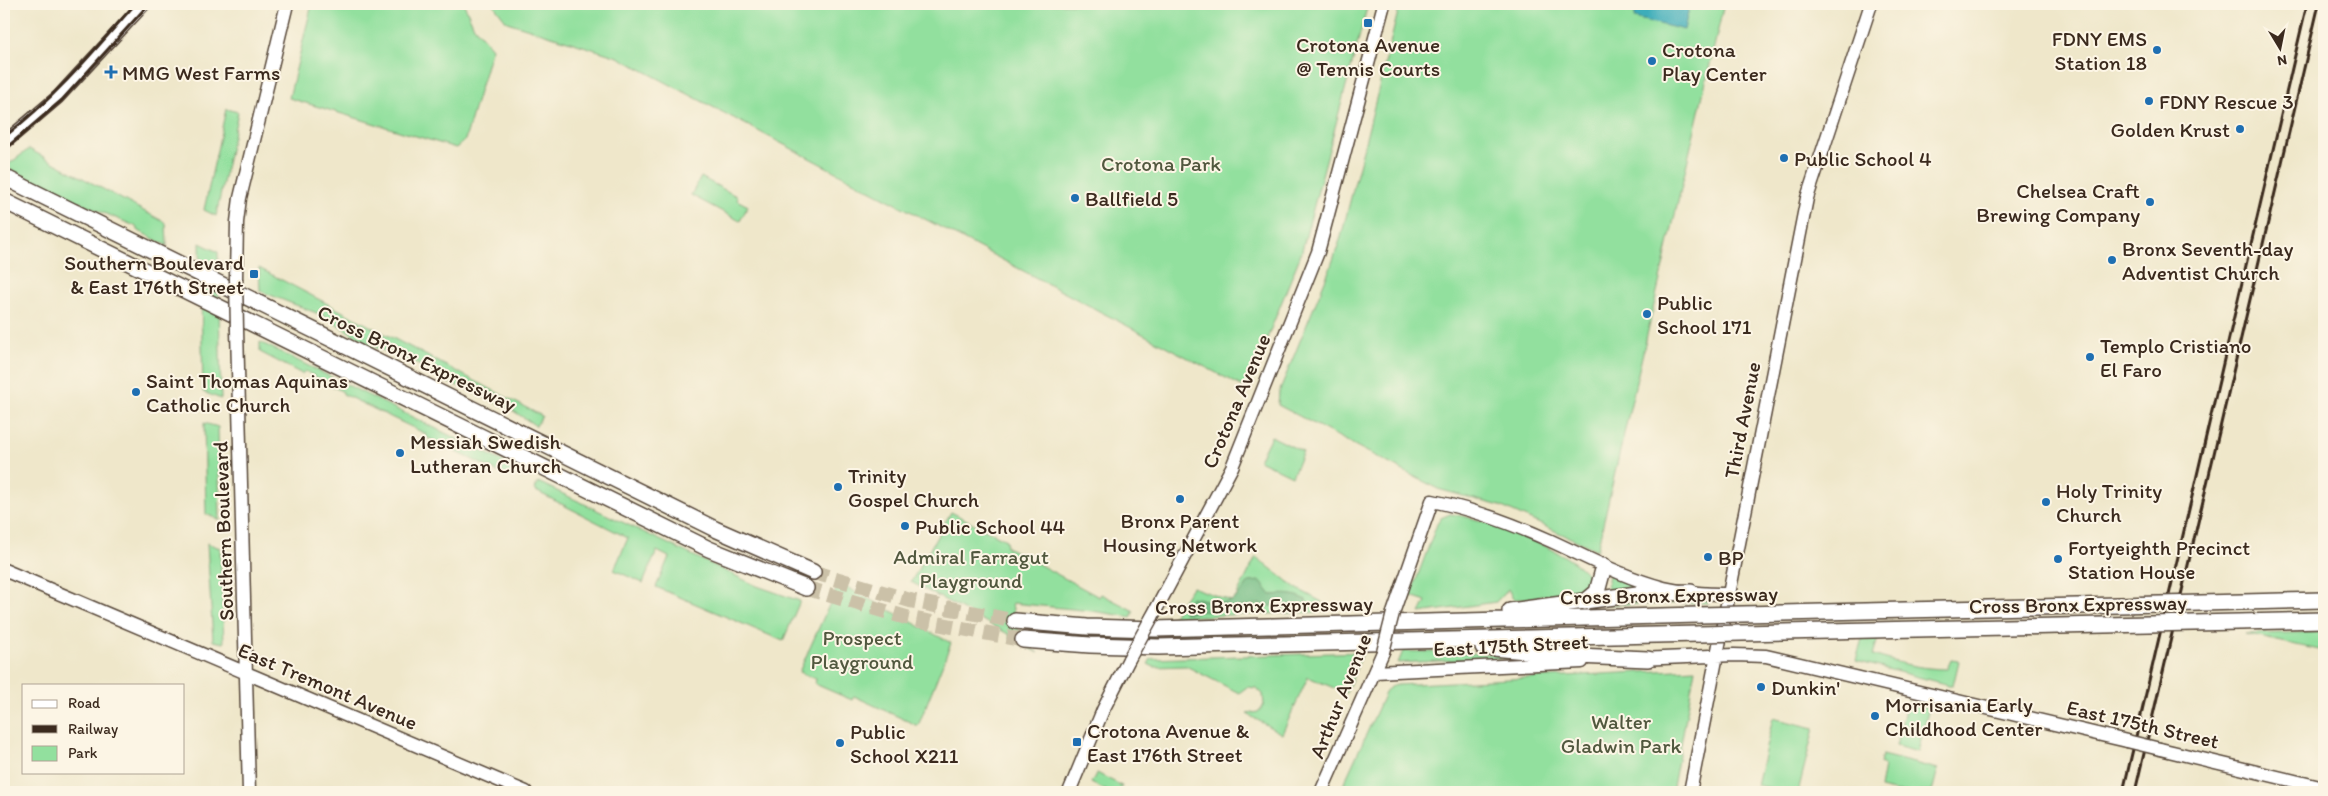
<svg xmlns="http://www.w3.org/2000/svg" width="2328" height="796" viewBox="0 0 2328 796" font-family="Itim,sans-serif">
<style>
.green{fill:#92e09e;stroke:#66855e}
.forest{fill:#75be85;stroke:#587452}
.water{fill:#3eadba;stroke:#3c6c6c}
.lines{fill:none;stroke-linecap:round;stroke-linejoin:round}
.highway-tunnel{stroke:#cbc1a8;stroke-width:15;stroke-dasharray:15 8;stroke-linecap:butt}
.secondary-casing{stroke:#564638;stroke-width:15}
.primary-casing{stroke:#564638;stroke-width:16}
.highway-casing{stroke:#564638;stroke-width:18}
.secondary{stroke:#fff;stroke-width:12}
.primary{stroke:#fff;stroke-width:14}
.highway{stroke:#fff;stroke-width:15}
.rail{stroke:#3b2a1e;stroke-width:3}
.secondary-bridge-casing{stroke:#564638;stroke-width:15;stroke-linecap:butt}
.highway-bridge-casing{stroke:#564638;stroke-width:18;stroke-linecap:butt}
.secondary-bridge{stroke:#fff;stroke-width:12}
.highway-bridge{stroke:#fff;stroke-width:15}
.poi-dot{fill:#1f6fb2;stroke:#fcf5e5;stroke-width:2}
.labels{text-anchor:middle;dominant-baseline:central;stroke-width:4;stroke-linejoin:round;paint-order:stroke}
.poi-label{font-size:21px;fill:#3b2a1e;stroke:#fcf5e5;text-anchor:start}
.park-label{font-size:21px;fill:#51583e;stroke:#fcf5e5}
.street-label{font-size:21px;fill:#3b2a1e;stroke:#fcf5e5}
</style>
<rect width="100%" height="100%" fill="#fcf5e5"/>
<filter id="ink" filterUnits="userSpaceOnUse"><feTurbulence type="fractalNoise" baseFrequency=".02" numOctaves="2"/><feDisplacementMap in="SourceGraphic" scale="10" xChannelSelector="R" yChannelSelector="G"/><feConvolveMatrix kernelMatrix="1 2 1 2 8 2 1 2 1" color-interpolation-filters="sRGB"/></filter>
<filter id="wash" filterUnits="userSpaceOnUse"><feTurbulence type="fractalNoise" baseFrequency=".0096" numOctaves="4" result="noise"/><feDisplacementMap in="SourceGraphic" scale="20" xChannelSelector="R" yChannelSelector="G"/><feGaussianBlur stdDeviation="1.12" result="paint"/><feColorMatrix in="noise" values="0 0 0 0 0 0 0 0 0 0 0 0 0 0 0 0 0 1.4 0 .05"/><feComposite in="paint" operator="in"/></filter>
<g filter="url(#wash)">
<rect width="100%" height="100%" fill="#efe7ca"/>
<!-- green -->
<path class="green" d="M312,4h152l10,23 18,21 -27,92 -9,8 -167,-50z
M493,4h875l-67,250 -53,132 -3,2 -627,-331 -111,-35z
M1400,4h324l-127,546 -97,-44 -62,-17 -160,-84 1,-13 52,-126 10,-29z
M226,109l12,3 -22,104 -12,-6z
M29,149l137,74 1,23 -28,-15 -4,-5 -46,-19 -84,-40z
M701,177l37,20 -1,3 11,6 -8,15 -49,-26z
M200,243l18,9 3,147 -18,-7z
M259,268l283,148 -6,10 -24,-16 -50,-23 -14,-4 -31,-19 -45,-18 -48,-30 -64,-25z
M260,342l254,125 -6,10 -82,-40v-3l-83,-40v-2l-38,-21 -3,3 -42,-22z
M204,423l14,4 2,93 -14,-6z
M1271,436l32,16 -11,24 -33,-16z
M538,482l219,104 43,15 -17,40 -127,-54 13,-30 -12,-6 -14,32 -29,-13 14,-32 -94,-48z
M951,512l55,28 1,7 92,50 2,-3 33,17 -3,6 -39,-6 -80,-8c3,22 8,36 26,50l-29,-15 1,-3 -99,-53z
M1450,514c29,2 117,36 135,58 4,4 4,9 3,15l-10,3 -57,9h-8l-5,-10 -12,13 -76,11 6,-12 -15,-5 1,-5 25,-67 4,-6z
M207,543l13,5 4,95 -11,-2z
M1256,557l40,31 26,14 -2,6 7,4 -155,5 20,-30 39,14 4,-2z
M1609,574l30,12 -1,3 -32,4z
M839,583l112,60 -33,83 -64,-30 -2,4 -37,-16 1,-5 -17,-7z
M1664,597l44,3v3l-101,2z
M1864,631l16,1 -7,23c25,8 48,14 74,14l4,-9 8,1 -6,25 -97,-25z
M2324,632v19l-79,-17z
M1403,651l123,4v2l-128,6z
M1363,652l-17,41 -38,-16 -26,57 -35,-20 11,-2 6,-7 -1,-11 -7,-6 -9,-1 -8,6 -53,-27 -32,1 -6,-3 3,-5z
M1695,669l-23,123h-332l45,-99 5,-6 7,-2z
M1907,702l22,6 -11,44 -22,-6z
M1773,718l41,10 -16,64h-11l-30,-7z
M1882,755l56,14 -6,23h-34l-18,-4 4,-22 -4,-2z
M1097,773l25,13 -3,6h-10l-18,-9z"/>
<!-- forest -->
<path class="forest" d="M1260,581l11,14c12,-1 24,-2 35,5l1,7 -8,4 -38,-7 -72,9h-5l-1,-3 8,-13c32,6 37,15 58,-15z"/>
<!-- water -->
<path class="water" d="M1637,4h53l-6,26 -50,-12z"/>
</g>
<g filter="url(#ink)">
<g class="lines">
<!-- highway-tunnel -->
<path class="highway-tunnel" d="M813,572l99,29 103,20
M806,588l102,30 115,22"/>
<!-- secondary casing -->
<g class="secondary-casing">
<path id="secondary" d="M4,143l54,-46 86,-93
M236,279l1,-57 3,-24 47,-194
M237,330l12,462
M4,570l522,222
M1393,613l39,-112c41,8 81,23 119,40 37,17 74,37 113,47 21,5 43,6 65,6
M1152,617l80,-150 86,-215 66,-248
M1639,659l95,-4 32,1 361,85
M1375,672l207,-10
M2160,749l164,39
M1069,792l34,-82 26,-51
M1321,792l62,-140
M1690,792l117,-594 64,-194"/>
</g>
<!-- primary casing -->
<g class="primary-casing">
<path id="primary" d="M2324,792v-1"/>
</g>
<!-- highway casing -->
<g class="highway-casing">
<path id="highway" d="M4,177l711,352 98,43
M4,201l705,348 97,39
M1585,602l12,-10 7,-26
M1510,611l127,-17 54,-2
M1015,621l72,6 68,2 544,-14
M1023,640l67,5 68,2 541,-13
M1483,647l94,9 71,3"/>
</g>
<!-- secondary -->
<use href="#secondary" class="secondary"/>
<!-- primary -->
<use href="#primary" class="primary"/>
<!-- highway -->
<use href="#highway" class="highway"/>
<!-- rail -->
<path class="rail" d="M4,137c50,-38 90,-86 131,-133
M4,150l58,-50 87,-96
M2123,792l184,-788
M2135,792l184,-788"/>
<!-- secondary-bridge casing -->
<g class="secondary-bridge-casing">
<path id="secondary-bridge" d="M236,279l1,51
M1383,652l10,-39
M1129,659l23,-42
M2127,741l33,8"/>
</g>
<!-- highway-bridge casing -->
<g class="highway-bridge-casing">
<path id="highway-bridge" d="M1699,615l625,-15
M1699,634l625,-14"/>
</g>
<!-- secondary-bridge -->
<use href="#secondary-bridge" class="secondary-bridge"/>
<!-- highway-bridge -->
<use href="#highway-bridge" class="highway-bridge"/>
</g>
</g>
<!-- markers -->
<g class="poi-dot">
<rect x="1363" y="18" width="10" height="10" rx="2.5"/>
<circle cx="2157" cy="50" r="5"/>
<circle cx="1652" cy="61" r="5"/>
<path d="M108.5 64.5h5v5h5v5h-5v5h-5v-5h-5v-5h5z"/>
<circle cx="2149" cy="101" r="5"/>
<circle cx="2240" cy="129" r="5"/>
<circle cx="1784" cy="158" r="5"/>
<circle cx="1075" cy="198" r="5"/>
<circle cx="2150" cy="202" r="5"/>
<circle cx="2112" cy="260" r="5"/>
<rect x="249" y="269" width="10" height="10" rx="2.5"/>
<circle cx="1647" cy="314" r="5"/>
<circle cx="2090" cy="357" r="5"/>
<circle cx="136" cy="392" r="5"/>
<circle cx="400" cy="453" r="5"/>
<circle cx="838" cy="487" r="5"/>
<circle cx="1180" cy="499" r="5"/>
<circle cx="2046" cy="502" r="5"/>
<circle cx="905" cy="526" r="5"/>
<circle cx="1708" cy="557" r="5"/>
<circle cx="2058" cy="559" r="5"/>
<circle cx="1761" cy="687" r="5"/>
<circle cx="1875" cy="716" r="5"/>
<rect x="1072" y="737" width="10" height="10" rx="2.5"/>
<circle cx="840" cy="743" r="5"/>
</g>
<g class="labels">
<!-- poi labels -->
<g class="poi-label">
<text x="2147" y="38" text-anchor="end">FDNY EMS<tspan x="2147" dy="24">Station 18</tspan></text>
<text x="1368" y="44" text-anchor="middle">Crotona Avenue<tspan x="1368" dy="24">@ Tennis Courts</tspan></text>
<text x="1662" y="49">Crotona<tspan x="1662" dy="24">Play Center</tspan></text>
<text x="122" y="72">MMG West Farms</text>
<text x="2159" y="101">FDNY Rescue 3</text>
<text x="2230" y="129" text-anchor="end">Golden Krust</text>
<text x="1794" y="158">Public School 4</text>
<text x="2140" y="190" text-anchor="end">Chelsea Craft<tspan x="2140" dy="24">Brewing Company</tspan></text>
<text x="1085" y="198">Ballfield 5</text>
<text x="2122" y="248">Bronx Seventh-day<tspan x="2122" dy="24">Adventist Church</tspan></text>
<text x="244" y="262" text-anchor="end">Southern Boulevard<tspan x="244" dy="24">&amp; East 176th Street</tspan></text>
<text x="1657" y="302">Public<tspan x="1657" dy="24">School 171</tspan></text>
<text x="2100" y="345">Templo Cristiano<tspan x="2100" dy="24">El Faro</tspan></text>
<text x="146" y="380">Saint Thomas Aquinas<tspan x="146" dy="24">Catholic Church</tspan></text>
<text x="410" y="441">Messiah Swedish<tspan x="410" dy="24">Lutheran Church</tspan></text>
<text x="848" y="475">Trinity<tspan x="848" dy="24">Gospel Church</tspan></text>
<text x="2056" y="490">Holy Trinity<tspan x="2056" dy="24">Church</tspan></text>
<text x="1180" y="520" text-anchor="middle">Bronx Parent<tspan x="1180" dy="24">Housing Network</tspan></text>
<text x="915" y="526">Public School 44</text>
<text x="2068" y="547">Fortyeighth Precinct<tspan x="2068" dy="24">Station House</tspan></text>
<text x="1718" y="557">BP</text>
<text x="1771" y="687">Dunkin'</text>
<text x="1885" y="704">Morrisania Early<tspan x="1885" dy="24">Childhood Center</tspan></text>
<text x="1087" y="730">Crotona Avenue &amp;<tspan x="1087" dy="24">East 176th Street</tspan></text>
<text x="850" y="731">Public<tspan x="850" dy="24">School X211</tspan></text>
</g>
<!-- park labels -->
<g class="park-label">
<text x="1161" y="163">Crotona Park</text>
<text x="971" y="556">Admiral Farragut<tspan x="971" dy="24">Playground</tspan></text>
<text x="862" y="637">Prospect<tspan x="862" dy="24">Playground</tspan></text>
<text x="1621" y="721">Walter<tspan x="1621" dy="24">Gladwin Park</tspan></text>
</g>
<!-- street labels -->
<g class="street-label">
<text transform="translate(417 358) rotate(26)">Cross Bronx Expressway</text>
<text transform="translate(1236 401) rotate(-67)">Crotona Avenue</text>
<text transform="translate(1742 420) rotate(-79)">Third Avenue</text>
<text transform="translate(223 531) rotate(-92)">Southern Boulevard</text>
<text transform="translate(1669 595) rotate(-1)">Cross Bronx Expressway</text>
<text transform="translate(2078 604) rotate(-1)">Cross Bronx Expressway</text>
<text transform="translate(1264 605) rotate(-1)">Cross Bronx Expressway</text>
<text transform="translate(1511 645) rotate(-3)">East 175th Street</text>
<text transform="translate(328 686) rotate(23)">East Tremont Avenue</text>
<text transform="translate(1340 696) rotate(-68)">Arthur Avenue</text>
<text transform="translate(2143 724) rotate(13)">East 175th Street</text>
</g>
</g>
<!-- margin -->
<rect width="2328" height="796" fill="none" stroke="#fcf5e5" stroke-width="20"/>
<!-- legend -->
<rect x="22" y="684" width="162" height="90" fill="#fcf5e5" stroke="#afa495"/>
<rect x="32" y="700" width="25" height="8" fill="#ffffff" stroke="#afa495"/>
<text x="68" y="708" font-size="15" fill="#3b2a1e">Road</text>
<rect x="32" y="725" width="25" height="8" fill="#3b2a1e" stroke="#afa495"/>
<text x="68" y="734" font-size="15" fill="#3b2a1e">Railway</text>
<rect x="32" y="746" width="25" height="15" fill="#92e09e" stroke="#afa495"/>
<text x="68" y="758" font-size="15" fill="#3b2a1e">Park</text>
<!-- north arrow -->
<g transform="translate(2280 48) rotate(170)" stroke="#fcf5e5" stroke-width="4" paint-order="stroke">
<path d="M0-4L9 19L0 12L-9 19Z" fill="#3b2a1e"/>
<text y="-8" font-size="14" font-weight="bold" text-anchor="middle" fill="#3b2a1e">N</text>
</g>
</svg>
